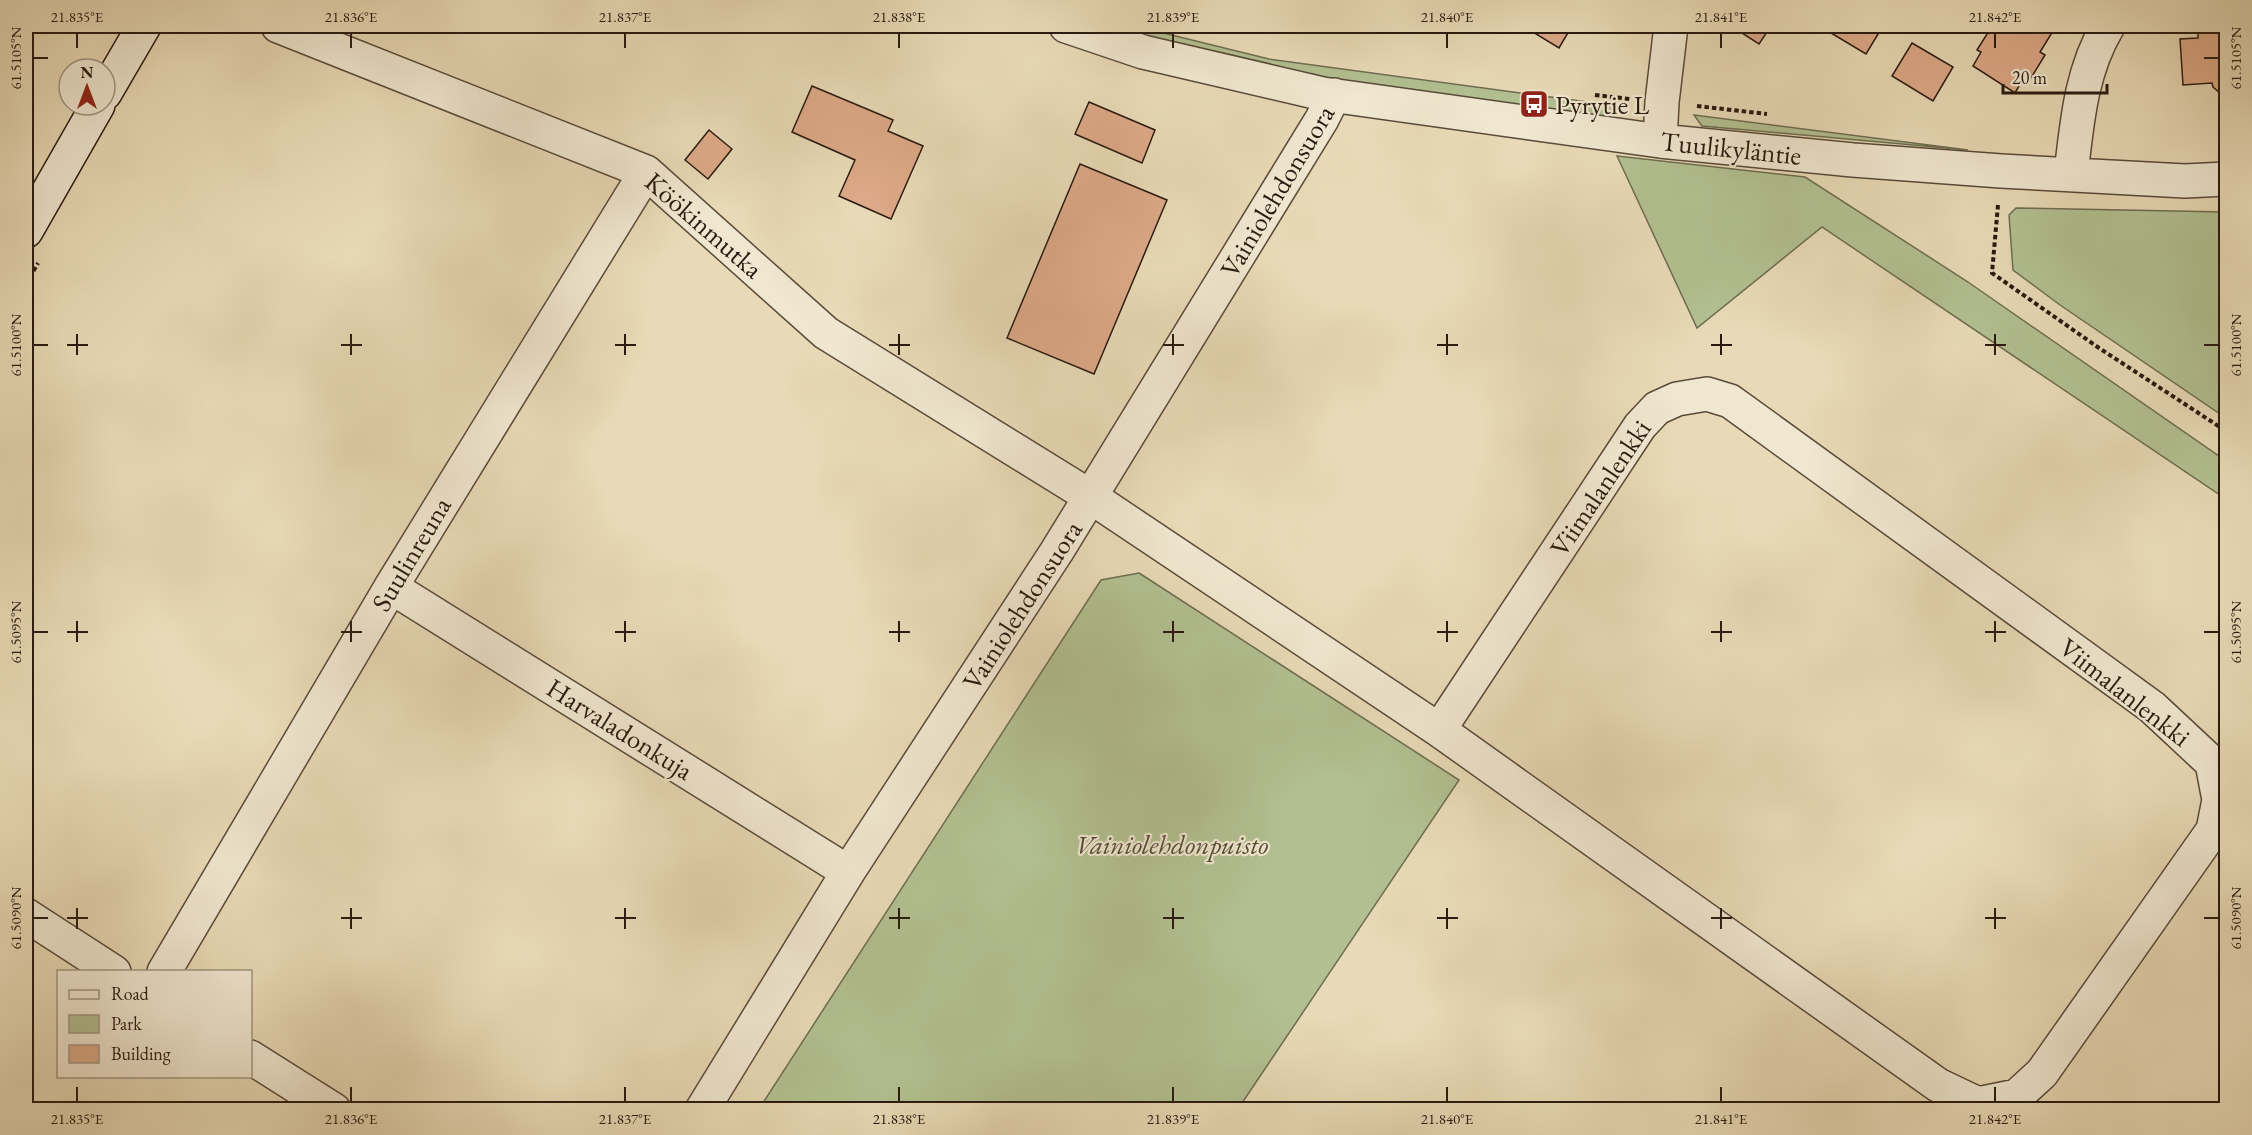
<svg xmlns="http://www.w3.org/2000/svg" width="2252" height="1135" viewBox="0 0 2252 1135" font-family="'EB Garamond',serif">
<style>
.green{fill:#b2c091;stroke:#6e6d50;stroke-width:1.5}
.building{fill:#dda988;stroke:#291a10;stroke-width:1.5}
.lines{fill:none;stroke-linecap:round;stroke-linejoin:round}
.street-casing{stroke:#594a3a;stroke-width:36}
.secondary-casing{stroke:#291a10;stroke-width:36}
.path{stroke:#291a10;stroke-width:4;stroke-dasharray:4.5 3;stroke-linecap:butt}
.street{stroke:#f0e7d0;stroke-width:33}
.secondary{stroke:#f0e7d0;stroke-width:33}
.ticks{fill:none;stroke:#291a10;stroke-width:2}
.labels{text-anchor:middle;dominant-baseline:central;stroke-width:4.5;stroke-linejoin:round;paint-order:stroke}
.poi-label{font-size:27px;fill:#291a10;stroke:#f0e7d0;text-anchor:start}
.street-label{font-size:27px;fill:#291a10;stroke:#f0e7d0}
.park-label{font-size:27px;font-style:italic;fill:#524c37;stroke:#f0e7d0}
.neatline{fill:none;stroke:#291a10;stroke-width:2}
.ticks-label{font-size:15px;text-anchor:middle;fill:#291a10}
</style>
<rect width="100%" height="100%" fill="#e8dab6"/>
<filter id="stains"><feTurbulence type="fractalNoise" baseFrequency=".00333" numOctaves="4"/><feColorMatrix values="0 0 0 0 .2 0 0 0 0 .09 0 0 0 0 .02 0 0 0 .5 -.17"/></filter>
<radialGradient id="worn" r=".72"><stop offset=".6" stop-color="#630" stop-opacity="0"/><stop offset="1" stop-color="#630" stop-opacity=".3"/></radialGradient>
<!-- green -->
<path class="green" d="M1098,26h37l134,33 356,48 -23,10 -239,-30z
M1694,115l274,35 -266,-24z
M1617,156l188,21 163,105 258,179v38l-404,-272 -125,101z
M2016,208l210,4v206l-166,-113 -47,-35 -4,-55z
M1139,573l320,207 -221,329h-479l342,-529z"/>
<!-- building -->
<path class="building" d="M1523,26h49l-13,22z
M1731,26h40l-12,18z
M1829,26h54l-17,28 -40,-24z
M1992,26h53l8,5 -13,21 5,3 -14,23 -5,-4 -11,19 -42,-27 8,-14 -4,-2z
M2226,28v64l-6,1 -7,-6 -1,-4 -29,2 -3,-46 18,-1v-9z
M1912,43l41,24 -20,34 -41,-25z
M812,86l81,34 -5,11 35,15 -32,73 -52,-23 16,-36 -63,-28z
M1089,102l66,28 -13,33 -67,-29z
M709,130l23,19 -24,30 -23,-19z
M1080,164l87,36 -73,174 -87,-36z"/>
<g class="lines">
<!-- street casing -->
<g class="street-casing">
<path id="street" d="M278,26l368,146 180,161 265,164 348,233 499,355 40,19 39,-8 25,-23 171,-243 6,-30 -7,-37 -60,-56 -422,-306 -23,-7 -30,5 -20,9 -17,18 -201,304
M1066,26l77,26 180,42 337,47 193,19 148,11 184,10 41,-2
M1660,141l2,-39 9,-76
M2071,174c6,-52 10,-103 37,-148
M391,587l457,285
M26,915l88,57
M164,972l227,-385 255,-415
M250,1057l84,53
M702,1110l146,-238 209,-321 265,-432 12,-24"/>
</g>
<!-- secondary casing -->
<g class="secondary-casing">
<path id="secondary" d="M105,93l39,-67
M26,231l72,-126"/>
</g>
<!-- path -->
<path class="path" d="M1595,95l35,4
M1697,106l70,8
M1998,205l-6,68 107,75 127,83
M26,284l12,-21"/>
<!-- street -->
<use href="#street" class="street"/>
<!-- secondary -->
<use href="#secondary" class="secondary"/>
</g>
<!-- ticks -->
<path class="ticks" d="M77,33v15M351,33v15M625,33v15M899,33v15M1173,33v15M1447,33v15M1721,33v15M1995,33v15M33,58h15M2204,58h15M77,334v21M351,334v21M625,334v21M899,334v21M1173,334v21M1447,334v21M1721,334v21M1995,334v21M33,345h15M67,345h21M341,345h21M615,345h21M889,345h21M1163,345h21M1437,345h21M1711,345h21M1985,345h21M2204,345h15M77,621v21M351,621v21M625,621v21M899,621v21M1173,621v21M1447,621v21M1721,621v21M1995,621v21M33,632h15M67,632h21M341,632h21M615,632h21M889,632h21M1163,632h21M1437,632h21M1711,632h21M1985,632h21M2204,632h15M77,908v21M351,908v21M625,908v21M899,908v21M1173,908v21M1447,908v21M1721,908v21M1995,908v21M33,918h15M67,918h21M341,918h21M615,918h21M889,918h21M1163,918h21M1437,918h21M1711,918h21M1985,918h21M2204,918h15M77,1087v15M351,1087v15M625,1087v15M899,1087v15M1173,1087v15M1447,1087v15M1721,1087v15M1995,1087v15"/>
<!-- icons -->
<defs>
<g id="bus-square" transform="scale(1.5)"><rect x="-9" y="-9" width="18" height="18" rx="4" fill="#8f2418" stroke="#f0e7d0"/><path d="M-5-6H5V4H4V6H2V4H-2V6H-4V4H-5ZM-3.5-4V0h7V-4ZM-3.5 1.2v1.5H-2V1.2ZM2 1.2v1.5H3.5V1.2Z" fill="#fff"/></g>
</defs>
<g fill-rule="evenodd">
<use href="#bus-square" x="1534" y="104"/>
</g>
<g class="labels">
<!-- poi labels -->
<g class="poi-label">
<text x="1555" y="104">Pyrytie L</text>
</g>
<!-- street labels -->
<g class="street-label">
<text transform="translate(1731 148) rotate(6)">Tuulikyläntie</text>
<text transform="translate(1277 191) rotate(-59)">Vainiolehdonsuora</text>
<text transform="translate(704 225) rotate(41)">Köökinmutka</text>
<text transform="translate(1600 488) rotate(-56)">Viimalanlenkki</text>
<text transform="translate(411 554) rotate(-59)">Suulinreuna</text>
<text transform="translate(1022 605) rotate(-57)">Vainiolehdonsuora</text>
<text transform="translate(2125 692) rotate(38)">Viimalanlenkki</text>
<text transform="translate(620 729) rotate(32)">Harvaladonkuja</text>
</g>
<!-- park labels -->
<g class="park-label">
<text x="1172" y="844">Vainiolehdonpuisto</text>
</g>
</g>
<!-- margin -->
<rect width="2252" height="1135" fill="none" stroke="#e8dab6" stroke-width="66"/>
<!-- legend -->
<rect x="57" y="970" width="195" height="108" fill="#f0e7d0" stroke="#a09583" stroke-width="1.5"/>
<rect x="69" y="990" width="30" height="9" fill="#f0e7d0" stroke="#a09583" stroke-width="1.5"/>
<text x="111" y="1000" font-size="18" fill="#291a10">Road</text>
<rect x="69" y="1015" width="30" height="18" fill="#b2c091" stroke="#a09583" stroke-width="1.5"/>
<text x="111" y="1030" font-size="18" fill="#291a10">Park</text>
<rect x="69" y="1045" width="30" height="18" fill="#dda988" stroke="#a09583" stroke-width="1.5"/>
<text x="111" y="1060" font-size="18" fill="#291a10">Building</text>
<!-- north arrow -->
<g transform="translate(87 87)"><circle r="28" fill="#f0e7d0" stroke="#a09583" stroke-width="1.5"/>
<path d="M0-4.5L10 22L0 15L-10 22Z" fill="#8f2418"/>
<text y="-9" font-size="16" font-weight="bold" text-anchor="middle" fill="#291a10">N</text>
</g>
<!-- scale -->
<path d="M2003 84v9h104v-9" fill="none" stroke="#291a10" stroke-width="3"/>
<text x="2012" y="84" font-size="18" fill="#291a10" stroke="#f0e7d0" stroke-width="4.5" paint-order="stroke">20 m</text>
<rect x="33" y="33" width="2186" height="1069" class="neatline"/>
<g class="ticks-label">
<text x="77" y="22">21.835°E</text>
<text x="351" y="22">21.836°E</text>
<text x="625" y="22">21.837°E</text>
<text x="899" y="22">21.838°E</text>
<text x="1173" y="22">21.839°E</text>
<text x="1447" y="22">21.840°E</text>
<text x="1721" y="22">21.841°E</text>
<text x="1995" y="22">21.842°E</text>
<text transform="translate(16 58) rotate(-90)" y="5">61.5105°N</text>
<text transform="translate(2236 58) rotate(-90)" y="5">61.5105°N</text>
<text transform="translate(16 345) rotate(-90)" y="5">61.5100°N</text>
<text transform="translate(2236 345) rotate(-90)" y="5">61.5100°N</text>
<text transform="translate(16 632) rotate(-90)" y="5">61.5095°N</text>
<text transform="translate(2236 632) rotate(-90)" y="5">61.5095°N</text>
<text transform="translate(16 918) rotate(-90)" y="5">61.5090°N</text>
<text transform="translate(2236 918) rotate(-90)" y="5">61.5090°N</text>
<text x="77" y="1124">21.835°E</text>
<text x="351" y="1124">21.836°E</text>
<text x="625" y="1124">21.837°E</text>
<text x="899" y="1124">21.838°E</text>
<text x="1173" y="1124">21.839°E</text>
<text x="1447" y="1124">21.840°E</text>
<text x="1721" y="1124">21.841°E</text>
<text x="1995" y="1124">21.842°E</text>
</g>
<rect width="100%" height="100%" filter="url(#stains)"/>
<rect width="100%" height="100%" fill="url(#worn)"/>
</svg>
